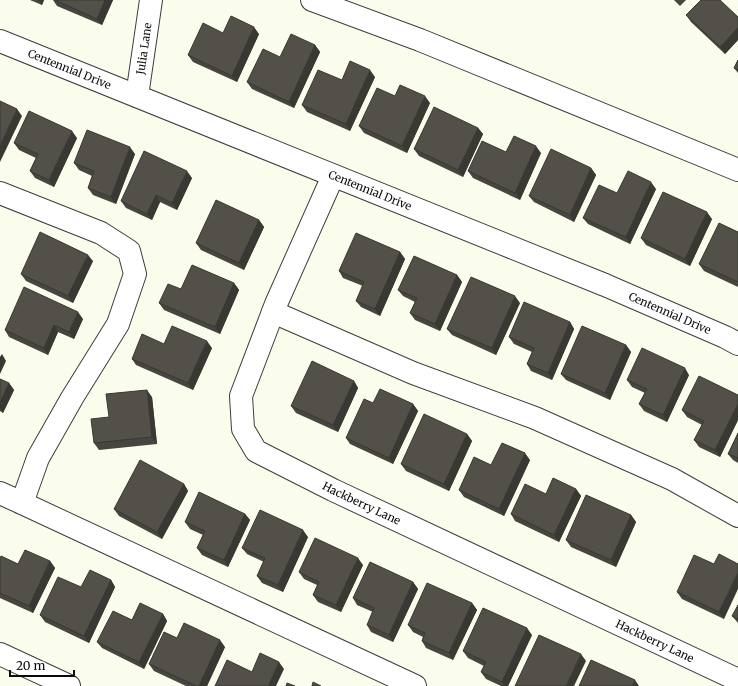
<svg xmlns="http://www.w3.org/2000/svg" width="738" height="686" viewBox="0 0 738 686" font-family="Merriweather,serif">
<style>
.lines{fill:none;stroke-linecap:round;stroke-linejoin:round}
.minor-casing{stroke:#3e3e3e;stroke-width:24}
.minor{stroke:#fff;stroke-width:22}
.wall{fill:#47453f}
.shaded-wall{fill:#393833}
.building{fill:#525049;stroke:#393833}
.labels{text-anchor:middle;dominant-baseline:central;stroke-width:4;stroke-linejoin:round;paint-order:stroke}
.street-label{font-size:11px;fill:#0b0b0b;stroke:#fff}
</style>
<rect width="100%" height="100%" fill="#fafcec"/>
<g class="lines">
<!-- minor casing -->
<g class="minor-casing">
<g id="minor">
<path d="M312,0l108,40 318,130"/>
<path id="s1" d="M0,41l605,244 120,52 13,7"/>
<path id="s2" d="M137,96l14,-96"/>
<path id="s3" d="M333,176l-57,128 -35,92 2,33 13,22 77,39 405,190"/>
<path d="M0,193l101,40 28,18 6,23 -17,50 -46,74 -34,60 -16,45"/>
<path d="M273,312l140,61 122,45 137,61 66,37"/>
<path d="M0,493l22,10 393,183"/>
<path d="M0,654l69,32"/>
</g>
</g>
<!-- minor -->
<use href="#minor" class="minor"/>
</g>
<!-- wall -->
<path class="wall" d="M30,0h14l-2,5z
M53,0h60l-11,25 -45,-19z
M674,0h12l-6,6z
M686,15l52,2v23l-13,14 -34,-32z
M223,33l36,1 -22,48 -44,-20 -5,-7z
M315,45l5,7 -26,56 -42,-19 -5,-7 33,-25z
M738,60v13l-4,-5z
M375,77l-25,54 -43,-19 -5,-7 40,-25z
M395,96l35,7 -23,50 -43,-20 -5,-7z
M478,128l5,6 -20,43 -44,-21 -5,-7z
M77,138l-23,49 -19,-9 -5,-7 6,-13 -17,-8 -5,-7z
M506,152l35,1 -21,47 -47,-22 -5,-7z
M135,154l-19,50 -23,-9 -5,-7 4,-12 -13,-6 -5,-7z
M591,168l5,7 -22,47 -40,-20 -5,-6z
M192,178l-15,32 -17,-8 -8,18 -26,-12 -5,-7z
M656,189l-26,55 -42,-20 -5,-6 34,-25z
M712,219l-22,47 -44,-21 -5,-7z
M259,220l5,7 -20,43 -43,-20 -5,-7z
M738,232v55l-34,-16 -5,-7z
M400,252l5,7 -25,57 -19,-9 -5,-6 7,-15 -20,-8 -4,-7z
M93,261l-20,42 -47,-22 -5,-7z
M457,275l5,7 -22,49 -25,-11 -5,-7 5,-11 -12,-6 -5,-6z
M234,283l5,7 -19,44 -56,-24 -5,-7 22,-14z
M520,303l-24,52 -44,-20 -5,-6z
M83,319l-9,20 -16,-7 -10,23 -39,-18 -4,-7z
M570,322l4,7 -22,51 -21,-9 -4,-7 5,-12 -18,-8 -5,-7z
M626,345l5,7 -21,48 -44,-20 -5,-6z
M212,348l-19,42 -57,-25 -4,-6z
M689,375l-22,47 -23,-11 -5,-7 6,-11 -13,-6 -5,-7z
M0,379l9,4 5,7 -11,23 -3,-2z
M354,381l4,7 -20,44 -42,-19 -5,-7z
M738,395v25l-18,37 -21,-10 -5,-7 8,-15 -15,-8 -5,-7z
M152,397l5,47 -58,6 -5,-7 15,-26z
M373,403l40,1 5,7 -25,53 -43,-20 -4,-6z
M738,433v30l-5,-3 -5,-6z
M467,434l5,7 -23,50 -43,-20 -5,-7z
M530,460l-26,56 -40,-19 -5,-7 32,-25z
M184,484l4,7 -26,48 -43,-23 -5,-7z
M576,489l5,7 -22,46 -44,-21 -4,-7 35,-20z
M245,514l5,6 -22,47 -26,-12 -5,-7 6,-13 -13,-6 -5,-7z
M631,515l5,7 -20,45 -45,-20 -5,-7z
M308,537l-25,55 -21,-9 -5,-7 7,-14 -17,-8 -5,-6z
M0,558l18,6 32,-3 5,7 -22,45 -33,-15z
M714,564l10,55 -42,-20 -5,-7z
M363,565l-22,47 -23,-10 -5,-7 4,-10 -13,-6 -5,-7z
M111,580l4,7 -26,56 -44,-21 -5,-7 41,-28z
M413,582l5,7 -25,53 -22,-10 -4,-7 6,-13 -16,-7 -4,-7z
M472,603l5,7 -24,50 -27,-12 -4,-7 1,-4 -10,-5 -5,-7z
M738,605v18l-6,-7z
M163,614l4,7 -23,48 -42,-21 -5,-6 35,-22z
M532,635l-24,51h-7l-15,-7 -5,-7 3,-6 -16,-8 -5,-7z
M177,638l48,9 -18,39h-21l-32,-15 -5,-7z"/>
<!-- shaded-wall -->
<path class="shaded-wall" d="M38,0h6l-2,5z
M105,0h8l-11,25 -5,-6z
M254,27l5,7 -22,48 -5,-6z
M738,28v12l-13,14 -5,-7z
M315,45l5,7 -26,56 -5,-6z
M370,70l5,7 -25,54 -4,-7z
M425,96l5,7 -23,50 -5,-7z
M17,109l5,7 -22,46v-16z
M478,128l5,6 -20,43 -5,-7z
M72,131l5,7 -23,49 -5,-7z
M536,146l5,7 -21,47 -5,-7z
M130,147l5,7 -19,50 -5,-7z
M591,168l5,7 -22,47 -4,-7z
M187,171l5,7 -15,32 -5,-7z
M651,182l5,7 -26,55 -4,-7z
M156,195l4,7 -8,18 -5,-6z
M707,212l5,7 -22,47 -5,-7z
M259,220l5,7 -20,43 -5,-7z
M400,252l5,7 -25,57 -5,-7z
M88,255l5,6 -20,42 -5,-7z
M457,275l5,7 -22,49 -5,-7z
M234,283l5,7 -19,44 -5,-7z
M515,296l5,7 -24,52 -4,-7z
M78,312l5,7 -9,20 -5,-7z
M570,322l4,7 -22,51 -4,-7z
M54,325l4,7 -10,23 -4,-7z
M207,341l5,7 -19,42 -5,-7z
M626,345l5,7 -21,48 -5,-7z
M2,354l4,7 -6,13v-17z
M685,368l4,7 -22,47 -4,-7z
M354,381l4,7 -20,44 -5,-7z
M9,383l5,7 -11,23 -3,-5v-5z
M147,390l5,7 5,47 -5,-7z
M413,404l5,7 -25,53 -4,-6z
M738,404v16l-18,37 -5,-7z
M467,434l5,7 -23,50 -5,-7z
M525,453l5,7 -26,56 -5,-7z
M184,484l4,7 -26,48 -5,-7z
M576,489l5,7 -22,46 -5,-7z
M245,514l5,6 -22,47 -4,-7z
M631,515l5,7 -20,45 -5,-7z
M303,530l5,7 -25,55 -5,-7z
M358,558l5,7 -22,47 -5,-7z
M50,561l5,7 -22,45 -4,-7z
M738,572v17l-14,30 -5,-7z
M111,580l4,7 -26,56 -5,-7z
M413,582l5,7 -25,53 -4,-7z
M472,603l5,7 -24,50 -4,-7z
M163,614l4,7 -23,48 -5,-7z
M527,628l5,7 -24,51h-3l-3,-4z
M220,640l5,7 -18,39h-8z
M581,654l5,7 -12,25h-8z
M279,662l5,7 -8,17h-8z
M635,680l4,6h-7z"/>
<!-- building -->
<path class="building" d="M55,0h50l-8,19z
M701,0h19l18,17v11l-18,19 -34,-32z
M231,16l23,11 -22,49 -44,-21 15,-32 20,10z
M291,34l24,11 -26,57 -42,-20 16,-33 17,8z
M738,60v10l-4,-2z
M350,61l20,9 -24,54 -44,-19 16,-35 24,10z
M400,85l25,11 -23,50 -43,-20 18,-38 18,8z
M0,101l17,8 -17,37z
M434,107l44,21 -20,42 -44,-21z
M29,111l43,20 -23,49 -19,-9 8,-17 -24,-11z
M87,130l43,17 -19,50 -23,-9 6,-17 -20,-8z
M514,136l22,10 -21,47 -47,-22 14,-30 24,11z
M551,149l40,19 -21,47 -41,-19z
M144,151l43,20 -15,32 -16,-8 -9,19 -26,-13z
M628,171l23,11 -25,55 -43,-19 16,-33 18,8z
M663,192l44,20 -22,47 -44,-21z
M216,200l43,20 -20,43 -43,-20z
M719,223l19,9v50l-39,-18z
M40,232l48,23 -20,41 -47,-22z
M356,233l44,19 -25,57 -19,-8 8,-19 -25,-11z
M414,256l43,19 -22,49 -25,-11 7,-15 -19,-8z
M192,265l42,18 -19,44 -56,-24 9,-19 13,5z
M471,277l44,19 -23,52 -45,-19z
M24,287l54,25 -9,20 -15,-7 -10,23 -39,-18z
M524,302l46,20 -22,51 -21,-9 7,-16 -25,-11z
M172,326l35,15 -19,42 -56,-24 10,-25 22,10z
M582,326l44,19 -21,48 -44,-19z
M642,348l43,20 -22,47 -24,-11 8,-15 -20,-9z
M312,361l42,20 -21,44 -42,-19z
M699,376l39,19v9l-23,46 -21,-10 10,-19 -22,-11z
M0,379l9,4 -9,20z
M380,389l33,15 -24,54 -43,-20 18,-39 9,4z
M147,390l5,47 -58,6 -3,-24 18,-2 -3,-23z
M424,414l43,20 -23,50 -43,-20z
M738,433v25l-10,-4z
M502,443l23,10 -26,56 -40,-19 15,-33 17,8z
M140,460l44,24 -27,48 -43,-23z
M553,478l23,11 -22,46 -43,-21 14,-30 21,10z
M199,492l46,22 -21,46 -27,-12 8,-17 -20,-9z
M586,495l45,20 -20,45 -45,-20z
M260,510l43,20 -25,55 -21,-9 8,-18 -23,-10z
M315,538l43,20 -22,47 -23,-10 6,-13 -20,-10z
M25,550l25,11 -21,45 -29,-13v-35l1,-2 17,8z
M719,554l19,10v8l-19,40 -42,-20 17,-37 20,9z
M370,562l43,20 -24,53 -22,-10 7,-17 -21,-10z
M90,570l21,10 -27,56 -44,-21 18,-38 23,10z
M427,583l45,20 -23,50 -27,-12 3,-8 -17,-8z
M140,603l23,11 -24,48 -42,-20 16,-31 19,9z
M738,605v14l-6,-3z
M483,608l44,20 -25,54 -21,-10 5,-10 -23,-11z
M184,623l36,17 -21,46h-3l-47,-22 15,-32 13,6z
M539,635l42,19 -15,32h-51z
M260,653l19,9 -11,24h-53l12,-26 25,12z
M591,660l44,20 -3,6h-53z
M313,682l8,4h-9z
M287,683l8,3h-9z"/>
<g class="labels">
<!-- street labels -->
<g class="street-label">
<text stroke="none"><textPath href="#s2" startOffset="48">Julia Lane</textPath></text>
<text stroke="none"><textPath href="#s1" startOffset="75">Centennial Drive</textPath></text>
<text stroke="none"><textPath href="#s1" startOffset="399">Centennial Drive</textPath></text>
<text stroke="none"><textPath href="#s1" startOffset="723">Centennial Drive</textPath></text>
<text stroke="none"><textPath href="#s3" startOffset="415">Hackberry Lane</textPath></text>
<text stroke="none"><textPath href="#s3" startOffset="739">Hackberry Lane</textPath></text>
</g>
</g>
<!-- scale -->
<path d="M10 670v6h64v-6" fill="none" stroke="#0b0b0b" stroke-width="2"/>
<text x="16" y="670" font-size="12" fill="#0b0b0b" stroke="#ffffff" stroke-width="3" paint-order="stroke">20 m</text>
</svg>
